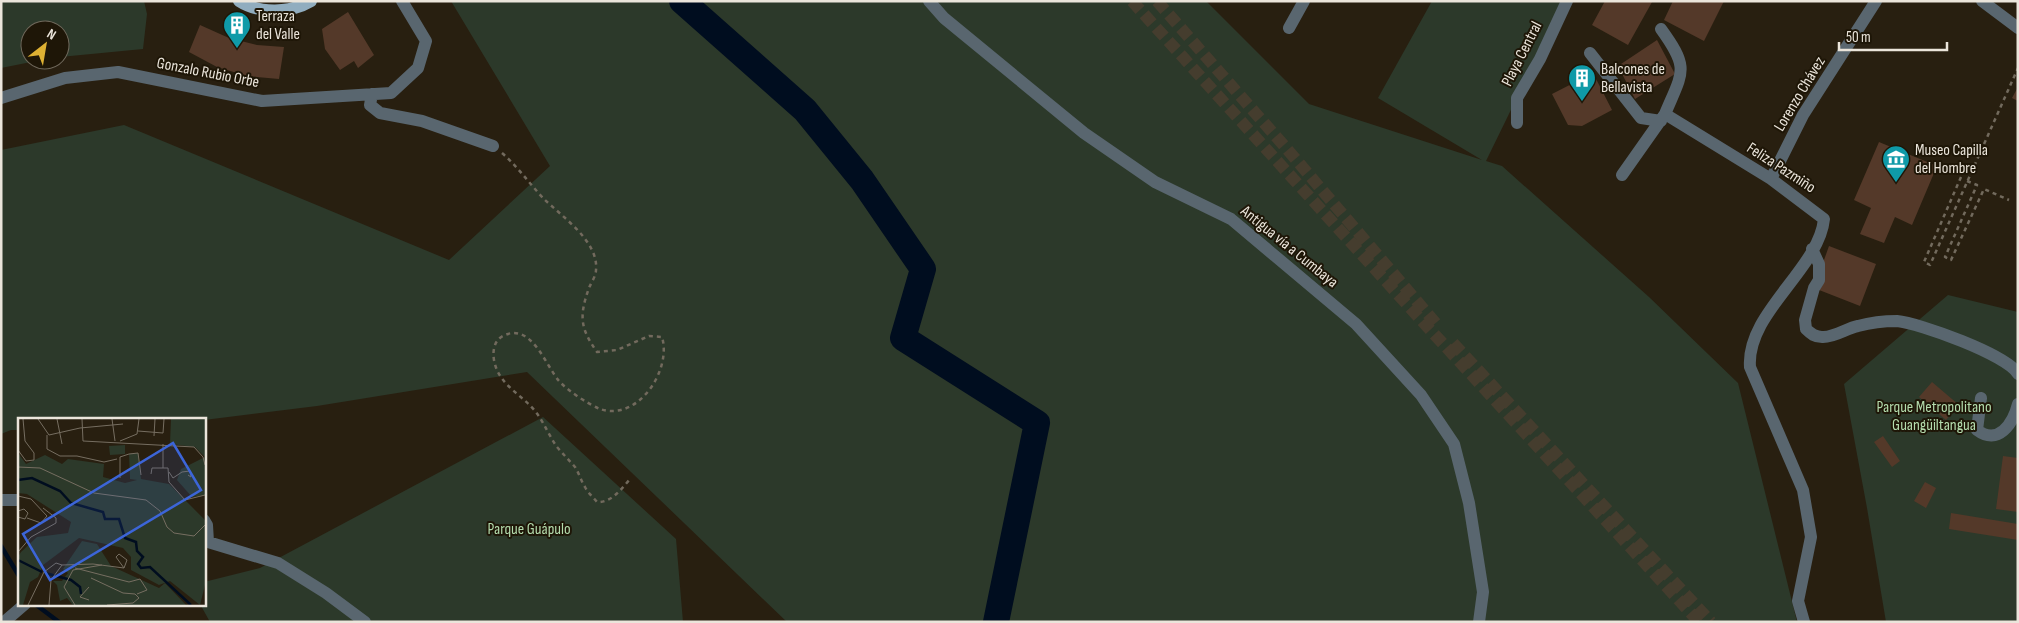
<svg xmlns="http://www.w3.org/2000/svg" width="2019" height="623" viewBox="0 0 2019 623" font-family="'Sofia Sans Condensed',sans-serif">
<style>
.green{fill:#2c392a}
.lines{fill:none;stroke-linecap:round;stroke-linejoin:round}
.stream{stroke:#000d1f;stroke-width:4.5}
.river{stroke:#000d1f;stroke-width:26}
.building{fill:#543929}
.major-tunnel{stroke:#453d2e;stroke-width:12;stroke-dasharray:12 6;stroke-linecap:butt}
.path{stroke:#726a5d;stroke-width:2.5;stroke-dasharray:4 4;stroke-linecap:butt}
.minor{stroke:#59666f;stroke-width:12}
.major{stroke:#91adbf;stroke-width:12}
.labels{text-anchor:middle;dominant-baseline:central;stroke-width:4;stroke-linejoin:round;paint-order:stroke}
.poi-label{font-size:16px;fill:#ebe5db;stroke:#1e1607;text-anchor:start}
.street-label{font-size:16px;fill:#ebe5db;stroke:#1e1607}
.park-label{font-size:16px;fill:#b4dcad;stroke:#1e1607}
.inset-river{fill:none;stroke:#000d1f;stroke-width:2.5}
.inset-road{fill:none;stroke:#766e61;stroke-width:1}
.view{fill:#3c65d8;fill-opacity:0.15;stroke:#3c65d8;stroke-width:2.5}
.inset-edge{fill:none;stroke:#ebe5db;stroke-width:2.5}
</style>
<rect width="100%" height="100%" fill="#281f10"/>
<!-- green -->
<path class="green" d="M144,1l3,13 -4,35 -83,8v-27h-30v30h11l-40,8v-66z
M451,1h755l103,103 173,56 -104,-62 54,-97h132l-78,160 16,5 147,131 89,86 59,239h-1010l-260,-250 -210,34 -113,14 -185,-1v11h-8l-10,4v-284l123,-25 325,135 101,-94z
M1948,295l70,17v310h-132l-19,-114 -23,-124z
M543,417l133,122 7,83h-473l-10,-18h4v-22l56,-14z"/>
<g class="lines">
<!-- stream -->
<path class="stream" d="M1,546l18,30
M35,604l24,18"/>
<!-- river -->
<path class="river" d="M682,1l123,109 57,70 61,89 -20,69 134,85 -41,199"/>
</g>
<!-- building -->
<path class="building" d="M1605,1l47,1 -24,43 -36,-20z
M1673,1h51l-20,40 -40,-21z
M348,12l26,43 -16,13 -4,-7 -14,9 -15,-21 -3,-20z
M200,25l29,13 28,7 27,2 -5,32 -32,-3 -30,-9 -28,-15z
M1657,40l18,34 -40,25 -17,-33z
M1593,73l19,37 -30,16 -14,-1 -16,-31z
M2018,87v14l-6,-3z
M1879,142l58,24 -25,59 -17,-8 -11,26 -24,-9 11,-26 -17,-8z
M1829,246l47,18 -16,42 -46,-18z
M1932,382l27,23 -13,15 -27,-23z
M1883,436l17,25 -8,6 -18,-25z
M2003,456l15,2v54l-22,-3z
M1925,482l11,6 -10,20 -12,-7z
M1951,513l67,11v16l-69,-11z"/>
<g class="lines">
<!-- major-tunnel -->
<path class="major-tunnel" d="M1132,1l291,321 276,300
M1157,1l130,148 151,177
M1453,343l258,279"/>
<!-- path -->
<path class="path" d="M502,153c16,14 27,30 41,45 18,18 56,43 53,72 0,6 -5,13 -7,18 -10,28 -9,40 8,64l20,-2 32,-14 13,1c10,33 -24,85 -62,72 -12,-5 -32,-18 -41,-28 -13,-15 -28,-60 -56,-45 -12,6 -11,23 -6,34 8,18 26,26 38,41 9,11 14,25 22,36 6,7 12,13 18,20 4,6 6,14 10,20 3,6 8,10 12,15 15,1 25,-14 34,-24
M1961,177l-37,85 6,3 88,-197
M1967,181l10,4 -32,72 6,3 33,-71 25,11"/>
<!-- minor -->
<path class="minor" d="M929,1l15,17 140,115 71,49 76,37 125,105 65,71 33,49 15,59 14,89 -4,30
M1982,1l36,27
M1289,28l15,-27
M1661,29c29,40 22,42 4,85
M1590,53l51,65 20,3
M372,94l-2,11 10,8 42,8 71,25
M1,98l64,-20 53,-6 144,29 129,-8 27,-25 8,-27 -24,-40
M1517,123v-25l23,-39 27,-58
M1622,175l43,-61 106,65 53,40c-5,50 -78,94 -74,148l53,123 8,47 -13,64 6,21
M1771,179l32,-64 73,-114
M1812,249l7,15v16l-5,8 -9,32 1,9c5,5 9,8 16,8 12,1 25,-9 36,-11 11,-3 27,-5 39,-5 22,2 111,34 121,53
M1981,398l-4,32c21,16 36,-6 41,-26
M1,500h18
M204,520l3,5 1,17
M208,542l70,21 48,30 39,29
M4,622l21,-18"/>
<!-- major -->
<path class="major" d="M239,1c20,13 52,12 72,0"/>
</g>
<!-- icons -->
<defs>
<g id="building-pin" transform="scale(1.4375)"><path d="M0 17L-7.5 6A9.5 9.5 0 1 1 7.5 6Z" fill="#0f9aa8" stroke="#1e1607"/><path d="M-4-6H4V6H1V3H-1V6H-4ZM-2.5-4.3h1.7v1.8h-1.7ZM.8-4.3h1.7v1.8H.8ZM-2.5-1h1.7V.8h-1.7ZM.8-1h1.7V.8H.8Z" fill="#fff"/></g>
<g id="museum-pin" transform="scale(1.4375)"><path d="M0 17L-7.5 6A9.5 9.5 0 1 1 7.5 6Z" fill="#0f9aa8" stroke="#1e1607"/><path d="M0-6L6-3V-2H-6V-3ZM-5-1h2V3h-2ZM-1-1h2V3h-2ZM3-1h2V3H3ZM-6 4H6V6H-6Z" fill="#fff"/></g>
</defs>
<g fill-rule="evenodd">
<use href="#building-pin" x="237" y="25"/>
<use href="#building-pin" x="1582" y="78"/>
<use href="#museum-pin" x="1896" y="159"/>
</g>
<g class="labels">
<!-- poi labels -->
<g class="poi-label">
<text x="256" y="16">Terraza<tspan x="256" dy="18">del Valle</tspan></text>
<text x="1601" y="69">Balcones de<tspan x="1601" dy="18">Bellavista</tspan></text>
<text x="1915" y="150">Museo Capilla<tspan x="1915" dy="18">del Hombre</tspan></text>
</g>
<!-- street labels -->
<g class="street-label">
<text transform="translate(1522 54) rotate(-63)">Playa Central</text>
<text transform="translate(208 73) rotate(11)">Gonzalo Rubio Orbe</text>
<text transform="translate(1800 94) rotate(-59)">Lorenzo Chávez</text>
<text transform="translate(1781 168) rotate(33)">Feliza Pazmiño</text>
<text transform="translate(1289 247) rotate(39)">Antigua vía a Cumbaya</text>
</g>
<!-- park labels -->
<g class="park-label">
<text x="1934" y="407">Parque Metropolitano<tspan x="1934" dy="18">Guangüiltangua</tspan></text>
<text x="529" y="529">Parque Guápulo</text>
</g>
</g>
<!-- overview -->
<g transform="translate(18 418)">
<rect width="188" height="188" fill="#281f10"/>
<path d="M153,1h34v76l-13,2 -15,-17 4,-11 24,-12 -10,-10 -25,-3zM107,27v9l-15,1 -1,-9zM0,35l8,11 19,-9 17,9 6,-5 36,5 -1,13 22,6 12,-3 -7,-1 -1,-25 9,-1 3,26 28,5 36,36v65l-5,20 -30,-24 -11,4 -28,-15v-13l-8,-9 -44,-10 -36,27 -5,12 -8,5 -7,23h-5v-48l3,-5 16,-15 31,-4 3,-11 -44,-28 -9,-1zM64,123l15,3 14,22 48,22 6,-5 21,22h-113l-6,-7 -7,3 -3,-16 -4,-4h9l6,-8 -5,-4z" fill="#2c392a"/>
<path class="inset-river" d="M0,62l14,-2 28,13 11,12 32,9 2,7h14l6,19 11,4 1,9 6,6 -5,7 3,4 9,-1 41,38M0,142l24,12M27,155l26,7 9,7 1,7"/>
<path class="inset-road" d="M20,1l11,16 31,-7 43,-4M39,1l5,25M64,1l1,22 111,6 9,10 2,8M94,1l3,22M120,13l25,2 1,-14M29,17v14l13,7h17l27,6 13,-3M136,18l1,-17M102,23l17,-7 2,-15M0,32l8,11 8,-1v-7l-9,-12 -2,-22M0,49l22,1 54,25 52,7 14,11 7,16 7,6 20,3 11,-11M145,50v-24M151,54l4,6 9,-6 8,-1 1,6 -3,-2M133,56l1,-6h16l1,14 16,18 20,-5M102,60v-21l9,-3 9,-1 3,22M0,78l13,3 16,17 -6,7 -14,-5M0,93l6,-2 4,4 -3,6 -7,-2M0,134l13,-15 25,-14v-5l-13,-10M101,136l8,6 -3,8M101,136l-3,3 8,11M44,147l31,-1 31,4M57,150l54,14 11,-3 7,11 -10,4M73,160l32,15 12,1 4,4 -6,5 -26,2M71,182l-9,-3 9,-10M10,187l16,-33 12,-9 6,2M31,187l2,-25 11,-15M57,187l-11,-18 9,-17 29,-5"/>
<path class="view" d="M155,25l28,47 -151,90 -27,-46z"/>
<rect width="188" height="188" class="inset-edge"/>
</g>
<!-- border -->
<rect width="2019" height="623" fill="none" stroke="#ebe5db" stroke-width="5"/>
<!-- north arrow -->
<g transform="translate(45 45) rotate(31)"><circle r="24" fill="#1e1607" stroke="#70695c"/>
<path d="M0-4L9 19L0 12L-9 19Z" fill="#deb133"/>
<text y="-8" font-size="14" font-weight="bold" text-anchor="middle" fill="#ebe5db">N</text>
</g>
<!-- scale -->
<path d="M1839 42v8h108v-8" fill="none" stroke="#ebe5db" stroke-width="2.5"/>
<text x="1846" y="42" font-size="15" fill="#ebe5db" stroke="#1e1607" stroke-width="4" paint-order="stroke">50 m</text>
</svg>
